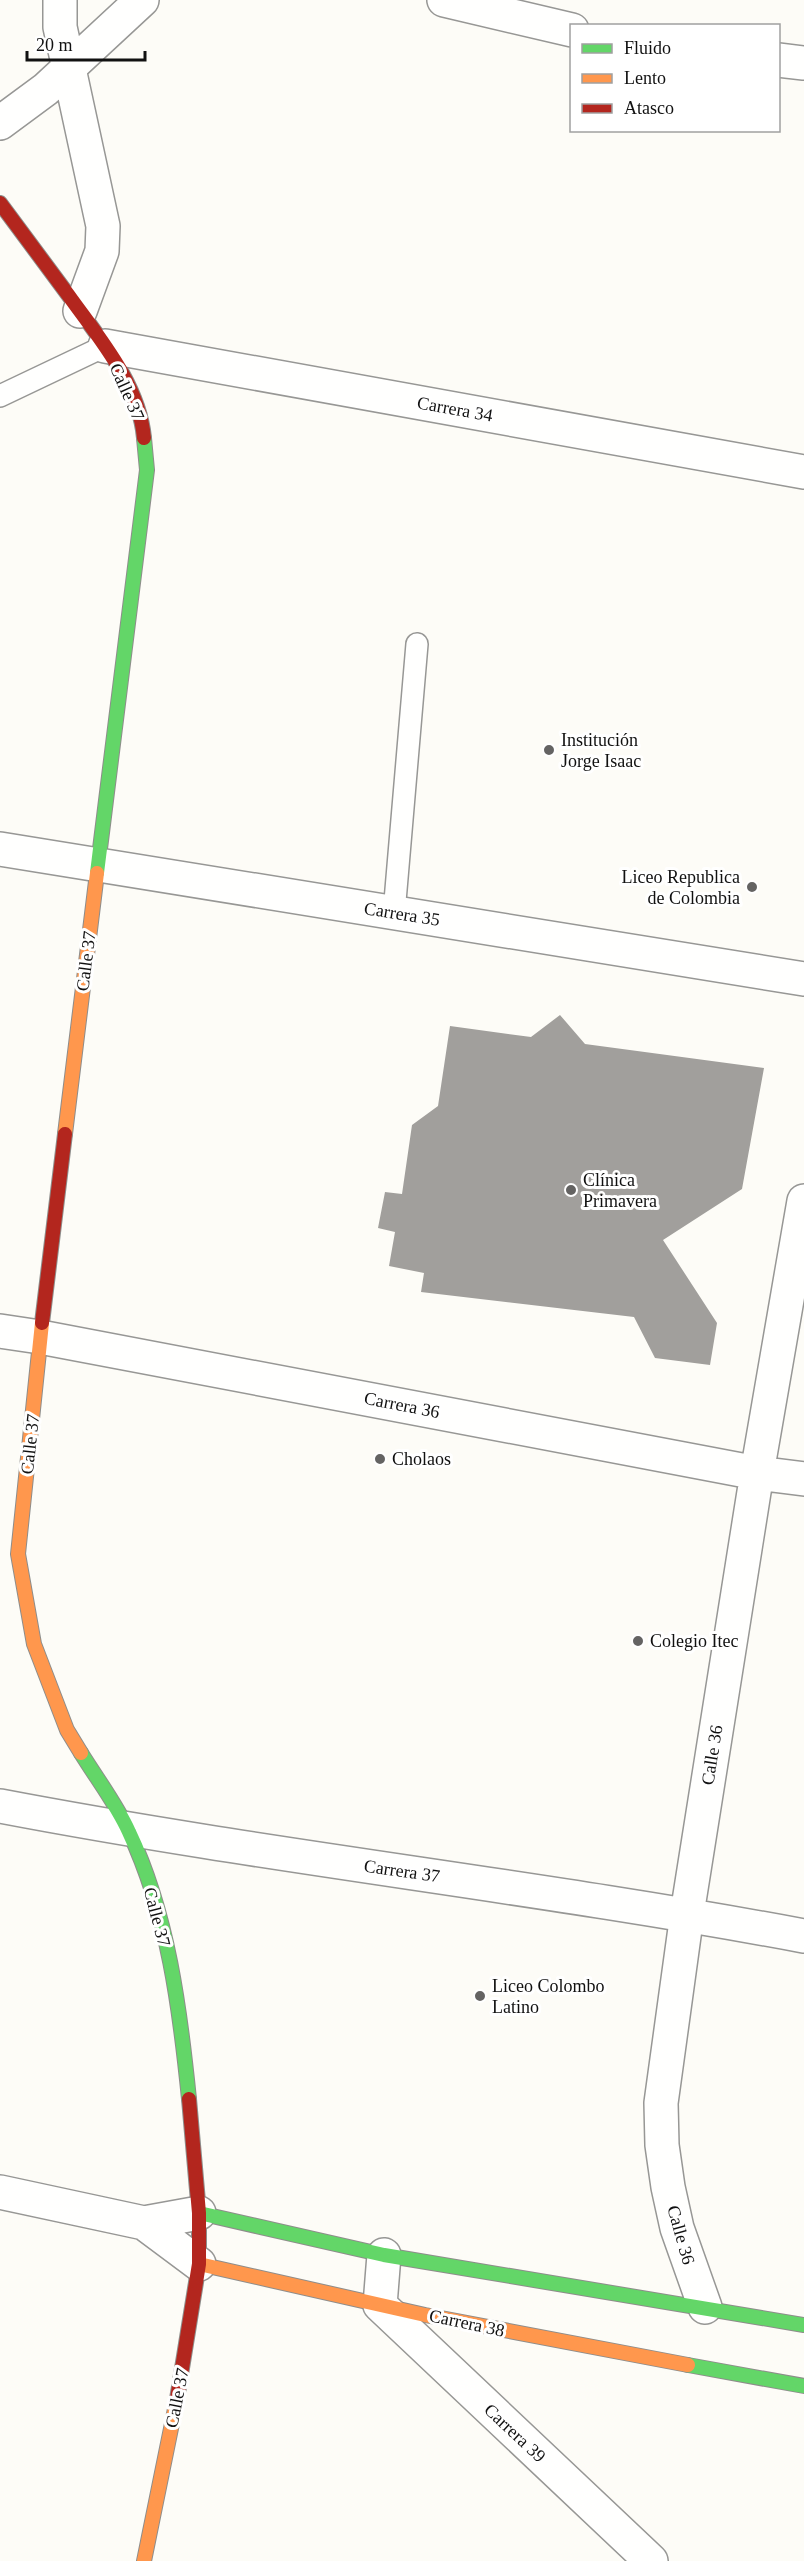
<svg xmlns="http://www.w3.org/2000/svg" width="804" height="2561" viewBox="0 0 804 2561" font-family="Georgia,serif">
<style>
.building{fill:#a19f9c}
.lines{fill:none;stroke-linecap:round;stroke-linejoin:round}
.lane-casing{stroke:#979795;stroke-width:24}
.street-casing{stroke:#979795;stroke-width:36}
.fast-casing{stroke:#8e8d8b;stroke-width:16}
.slow-casing{stroke:#8e8d8b;stroke-width:16}
.jam-casing{stroke:#8e8d8b;stroke-width:16}
.lane{stroke:#fffffe;stroke-width:21}
.street{stroke:#fffffe;stroke-width:33}
.fast{stroke:#63d668;stroke-width:14}
.slow{stroke:#ff974d;stroke-width:14}
.jam{stroke:#b3261e;stroke-width:14}
.poi-dot{fill:#646362;stroke:#fff;stroke-width:2}
.labels{text-anchor:middle;dominant-baseline:central;stroke-width:6;stroke-linejoin:round;paint-order:stroke}
.street-label{font-size:18px;fill:#111;stroke:#fff}
.poi-label{font-size:18px;fill:#111;stroke:#fff;text-anchor:start}
</style>
<rect width="100%" height="100%" fill="#fdfcf7"/>
<!-- building -->
<path class="building" d="M560,1015l25,29 179,24 -22,121 -79,51 54,83 -7,42 -55,-7 -21,-41 -213,-25 3,-19 -35,-7 6,-34 -17,-4 7,-36 17,2 10,-69 26,-19 12,-80 81,11z"/>
<g class="lines">
<!-- lane casing -->
<g class="lane-casing">
<path id="lane" d="M0,396l105,-50
M394,913l23,-269"/>
</g>
<!-- street casing -->
<g class="street-casing">
<path id="street" d="M60,0v27l43,199 -1,25 -22,60
M444,0l128,30
M778,60l26,3
M0,123l46,-34 96,-89
M105,346l699,126
M0,849l804,130
M0,1331l40,6 717,136 47,6
M0,1806c267,51 537,80 804,130
M0,2192l144,31 55,-10
M144,2223l55,41
M384,2255l-4,50 271,256
M705,2307l-28,-79 -9,-41 -6,-42 -1,-42 26,-189 70,-441 47,-272"/>
</g>
<!-- fast casing -->
<g class="fast-casing">
<path id="fast" d="M97,873l50,-403 -3,-32
M81,1753c16,26 36,52 48,79 39,82 51,177 60,267
M199,2213l185,42 420,70
M688,2365l116,21"/>
</g>
<!-- slow casing -->
<g class="slow-casing">
<path id="slow" d="M65,1134l32,-261
M42,1323l-24,231 16,90 33,86 14,23
M199,2264l226,51 263,50
M144,2561l33,-162"/>
</g>
<!-- jam casing -->
<g class="jam-casing">
<path id="jam" d="M0,203c23,31 46,62 69,93 30,42 70,88 75,142
M42,1323l23,-189
M177,2399l22,-135v-51l-10,-114"/>
</g>
<!-- lane -->
<use href="#lane" class="lane"/>
<!-- street -->
<use href="#street" class="street"/>
<!-- fast -->
<use href="#fast" class="fast"/>
<!-- slow -->
<use href="#slow" class="slow"/>
<!-- jam -->
<use href="#jam" class="jam"/>
</g>
<!-- markers -->
<g class="poi-dot">
<circle cx="549" cy="750" r="6"/>
<circle cx="752" cy="887" r="6"/>
<circle cx="571" cy="1190" r="6"/>
<circle cx="380" cy="1459" r="6"/>
<circle cx="638" cy="1641" r="6"/>
<circle cx="480" cy="1996" r="6"/>
</g>
<g class="labels">
<!-- street labels -->
<g class="street-label">
<text transform="translate(127 392) rotate(66)">Calle 37</text>
<text transform="translate(455 409) rotate(10)">Carrera 34</text>
<text transform="translate(402 914) rotate(9)">Carrera 35</text>
<text transform="translate(86 961) rotate(-83)">Calle 37</text>
<text transform="translate(402 1405) rotate(11)">Carrera 36</text>
<text transform="translate(30 1444) rotate(-84)">Calle 37</text>
<text transform="translate(712 1755) rotate(-81)">Calle 36</text>
<text transform="translate(402 1871) rotate(8)">Carrera 37</text>
<text transform="translate(157 1917) rotate(75)">Calle 37</text>
<text transform="translate(681 2235) rotate(74)">Calle 36</text>
<text transform="translate(467 2323) rotate(12)">Carrera 38</text>
<text transform="translate(177 2398) rotate(-79)">Calle 37</text>
<text transform="translate(515 2433) rotate(43)">Carrera 39</text>
</g>
<!-- poi labels -->
<g class="poi-label">
<text x="561" y="740">Institución<tspan x="561" dy="21">Jorge Isaac</tspan></text>
<text x="740" y="877" text-anchor="end">Liceo Republica<tspan x="740" dy="21">de Colombia</tspan></text>
<text x="583" y="1180">Clínica<tspan x="583" dy="21">Primavera</tspan></text>
<text x="392" y="1459">Cholaos</text>
<text x="650" y="1641">Colegio Itec</text>
<text x="492" y="1986">Liceo Colombo<tspan x="492" dy="21">Latino</tspan></text>
</g>
</g>
<!-- legend -->
<rect x="570" y="24" width="210" height="108" fill="#ffffff" stroke="#a0a0a0" stroke-width="1.5"/>
<rect x="582" y="44" width="30" height="9" fill="#63d668" stroke="#a0a0a0" stroke-width="1.5"/>
<text x="624" y="54" font-size="18" fill="#111111">Fluido</text>
<rect x="582" y="74" width="30" height="9" fill="#ff974d" stroke="#a0a0a0" stroke-width="1.5"/>
<text x="624" y="84" font-size="18" fill="#111111">Lento</text>
<rect x="582" y="104" width="30" height="9" fill="#b3261e" stroke="#a0a0a0" stroke-width="1.5"/>
<text x="624" y="114" font-size="18" fill="#111111">Atasco</text>
<!-- scale -->
<path d="M27 51v9h118v-9" fill="none" stroke="#111111" stroke-width="3"/>
<text x="36" y="51" font-size="18" fill="#111111" stroke="#ffffff" stroke-width="4.5" paint-order="stroke">20 m</text>
</svg>
